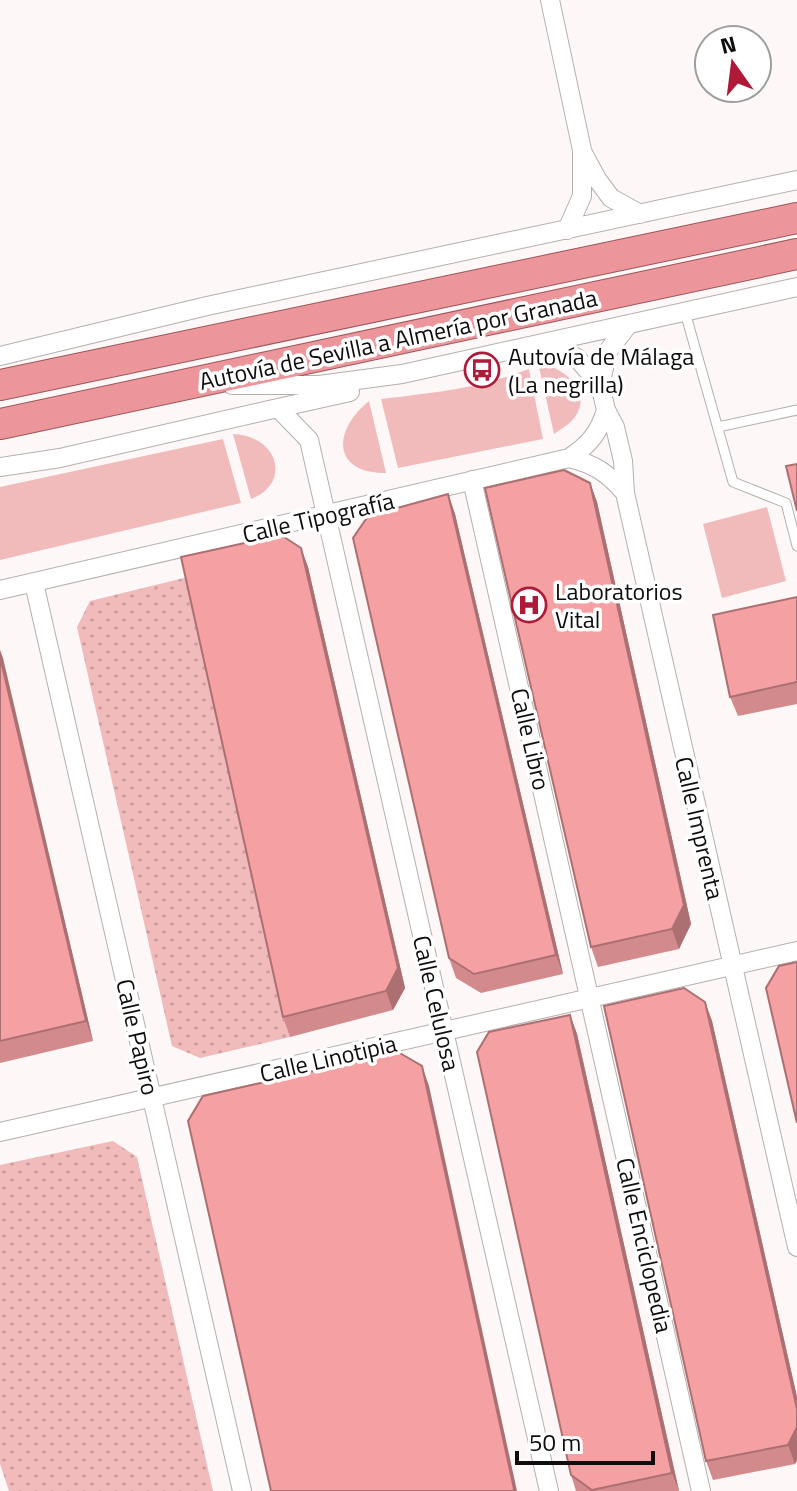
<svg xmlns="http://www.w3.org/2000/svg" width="797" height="1491" viewBox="0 0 797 1491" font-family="'Titillium Web',sans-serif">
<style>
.grass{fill:url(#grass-dots)}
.park{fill:#f1bbbb}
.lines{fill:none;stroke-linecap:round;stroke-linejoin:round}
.service-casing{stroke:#b5afaf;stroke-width:11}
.minor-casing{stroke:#b5afaf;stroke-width:20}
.trunk-casing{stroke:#9c5559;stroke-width:32}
.service{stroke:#fff;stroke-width:9}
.minor{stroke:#fff;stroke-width:18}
.trunk{stroke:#ec969b;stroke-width:30}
.wall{fill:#d38a8c}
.shaded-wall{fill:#ac7072}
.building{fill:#f5a0a3;stroke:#ac7072;stroke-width:2}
.labels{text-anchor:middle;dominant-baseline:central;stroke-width:7;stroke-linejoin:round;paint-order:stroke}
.street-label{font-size:24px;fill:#0f0d0d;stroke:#fff}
.poi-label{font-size:24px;fill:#0f0d0d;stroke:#fff;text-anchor:start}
</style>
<defs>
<pattern id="grass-dots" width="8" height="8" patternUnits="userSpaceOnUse" patternTransform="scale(2)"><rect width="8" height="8" fill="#f1bbbb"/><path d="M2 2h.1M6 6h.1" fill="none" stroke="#cda0a0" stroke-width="1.8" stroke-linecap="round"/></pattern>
</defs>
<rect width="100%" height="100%" fill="#fdf7f7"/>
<!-- grass -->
<path class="grass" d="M188,577l102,460 -90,21 -28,-12 -95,-419 13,-26z
M113,1141l24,16 76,334h-204l-9,-27v-299z"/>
<!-- park -->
<path class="park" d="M549,366c20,6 42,29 26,51 -5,7 -14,12 -21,17l-15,-67z
M529,369l14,70 -145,29 -17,-69c55,-7 95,-10 148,-30z
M369,401l17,72c-54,0 -54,-42 -17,-72z
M233,434c47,2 58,50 18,65z
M223,439l18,64 -241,57v-73z
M767,507l19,74 -64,17 -19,-74z"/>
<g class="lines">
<!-- service casing -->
<g class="service-casing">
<path id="service" d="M685,312l48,170 53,21 11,43
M718,427l79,-17"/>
</g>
<!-- minor casing -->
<g class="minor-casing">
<path id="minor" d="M550,0l32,150v46l-15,34
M583,153l14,26 14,19 29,16
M548,343l29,15 23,27 6,25 9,17 8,34 2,32 172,754
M0,356l207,-50 590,-126
M232,385h87l83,-11 395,-87
M600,385l8,-34 20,-26
M278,408l72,-16
M569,458c20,-13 30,-25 37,-48
M0,467l60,-9 218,-50 31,32 240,1051
M472,480l229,1011
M34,583l208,908
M0,590l569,-132c25,6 39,15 56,35
M0,1132l797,-181"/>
</g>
<!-- trunk casing -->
<g class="trunk-casing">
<path id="trunk" d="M0,385l797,-167
M0,424l797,-170"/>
</g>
<!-- service -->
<use href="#service" class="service"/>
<!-- minor -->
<use href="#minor" class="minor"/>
<!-- trunk -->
<use href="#trunk" class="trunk"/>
</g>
<!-- wall -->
<path class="wall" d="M590,483l7,19 94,422 -12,25 -81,18 -7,-20z
M448,494l7,20 108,460 -82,19 -25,-15 -7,-20z
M301,548l7,19 97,421 -12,22 -103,27 -7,-20z
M797,597v107l-59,12 -8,-19z
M0,650l93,391 -93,22z
M705,1002l7,19 85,376v63l-2,4 -82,16 -7,-19z
M570,1015l7,19 102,457h-103l-5,-16z"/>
<!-- shaded-wall -->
<path class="shaded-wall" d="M590,483l7,19 94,422 -12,25 -7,-20z
M448,494l7,20 108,460 -7,-19z
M301,548l7,19 97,421 -12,22 -7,-19z
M0,650l3,8 90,383 -7,-20 -86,-364z
M705,1002l7,19 85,376v12z
M570,1015l7,19 102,457 -7,-18z
M422,1066l7,20 88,405h-4z
M797,1427v33l-2,4 -7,-19z"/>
<!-- building -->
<path class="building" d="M797,464v47l-11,-45z
M564,470l26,13 94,422 -12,24 -81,18 -106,-459z
M448,494l108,461 -82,19 -25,-16 -96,-420 15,-22z
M281,535l20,13 97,420 -12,23 -103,26 -102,-460z
M797,597v85l-67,15 -17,-82z
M0,657l86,364 -86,20z
M797,962v161l-31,-135 13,-22z
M684,988l21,14 92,407v18l-9,18 -82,16 -102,-455z
M570,1015l102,458 -80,17 -21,-15 -94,-423 12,-20z
M398,1052l24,14 92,423 -1,2h-242l-83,-370 15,-25z"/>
<!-- icons -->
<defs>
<g id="bus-ring" transform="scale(1.8)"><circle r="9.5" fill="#fff" stroke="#af1a38" stroke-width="1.5"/><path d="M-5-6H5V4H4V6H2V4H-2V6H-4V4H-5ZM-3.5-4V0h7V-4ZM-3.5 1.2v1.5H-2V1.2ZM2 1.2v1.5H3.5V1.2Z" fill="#af1a38"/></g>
<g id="hospital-ring" transform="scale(1.8)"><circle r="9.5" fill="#fff" stroke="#af1a38" stroke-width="1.5"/><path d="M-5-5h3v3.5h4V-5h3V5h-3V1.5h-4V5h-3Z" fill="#af1a38"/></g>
</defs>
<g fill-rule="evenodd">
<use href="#bus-ring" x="482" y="370"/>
<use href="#hospital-ring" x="529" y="605"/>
</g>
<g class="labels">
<!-- street labels -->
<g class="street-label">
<text transform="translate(398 339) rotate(-12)">Autovía de Sevilla a Almería por Granada</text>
<text transform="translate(318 517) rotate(-13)">Calle Tipografía</text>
<text transform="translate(531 739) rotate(77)">Calle Libro</text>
<text transform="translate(700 828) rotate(77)">Calle Imprenta</text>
<text transform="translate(437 1003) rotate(77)">Calle Celulosa</text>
<text transform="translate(138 1037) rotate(77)">Calle Papiro</text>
<text transform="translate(328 1058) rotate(-13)">Calle Linotipia</text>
<text transform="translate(645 1245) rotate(77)">Calle Enciclopedia</text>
</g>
<!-- poi labels -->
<g class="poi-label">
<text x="508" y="356">Autovía de Málaga<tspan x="508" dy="28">(La negrilla)</tspan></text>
<text x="555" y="591">Laboratorios<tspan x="555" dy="28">Vital</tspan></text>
</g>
</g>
<!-- north arrow -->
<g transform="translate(733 64) rotate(346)"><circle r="38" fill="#ffffff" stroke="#9f9e9e" stroke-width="2"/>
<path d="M0-6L14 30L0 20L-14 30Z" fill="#af1a38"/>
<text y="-12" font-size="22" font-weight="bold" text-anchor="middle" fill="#0f0d0d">N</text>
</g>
<!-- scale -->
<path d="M517 1451v12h136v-12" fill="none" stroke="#0f0d0d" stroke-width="4"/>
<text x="529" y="1451" font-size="24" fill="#0f0d0d" stroke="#ffffff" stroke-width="6" paint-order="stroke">50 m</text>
</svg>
